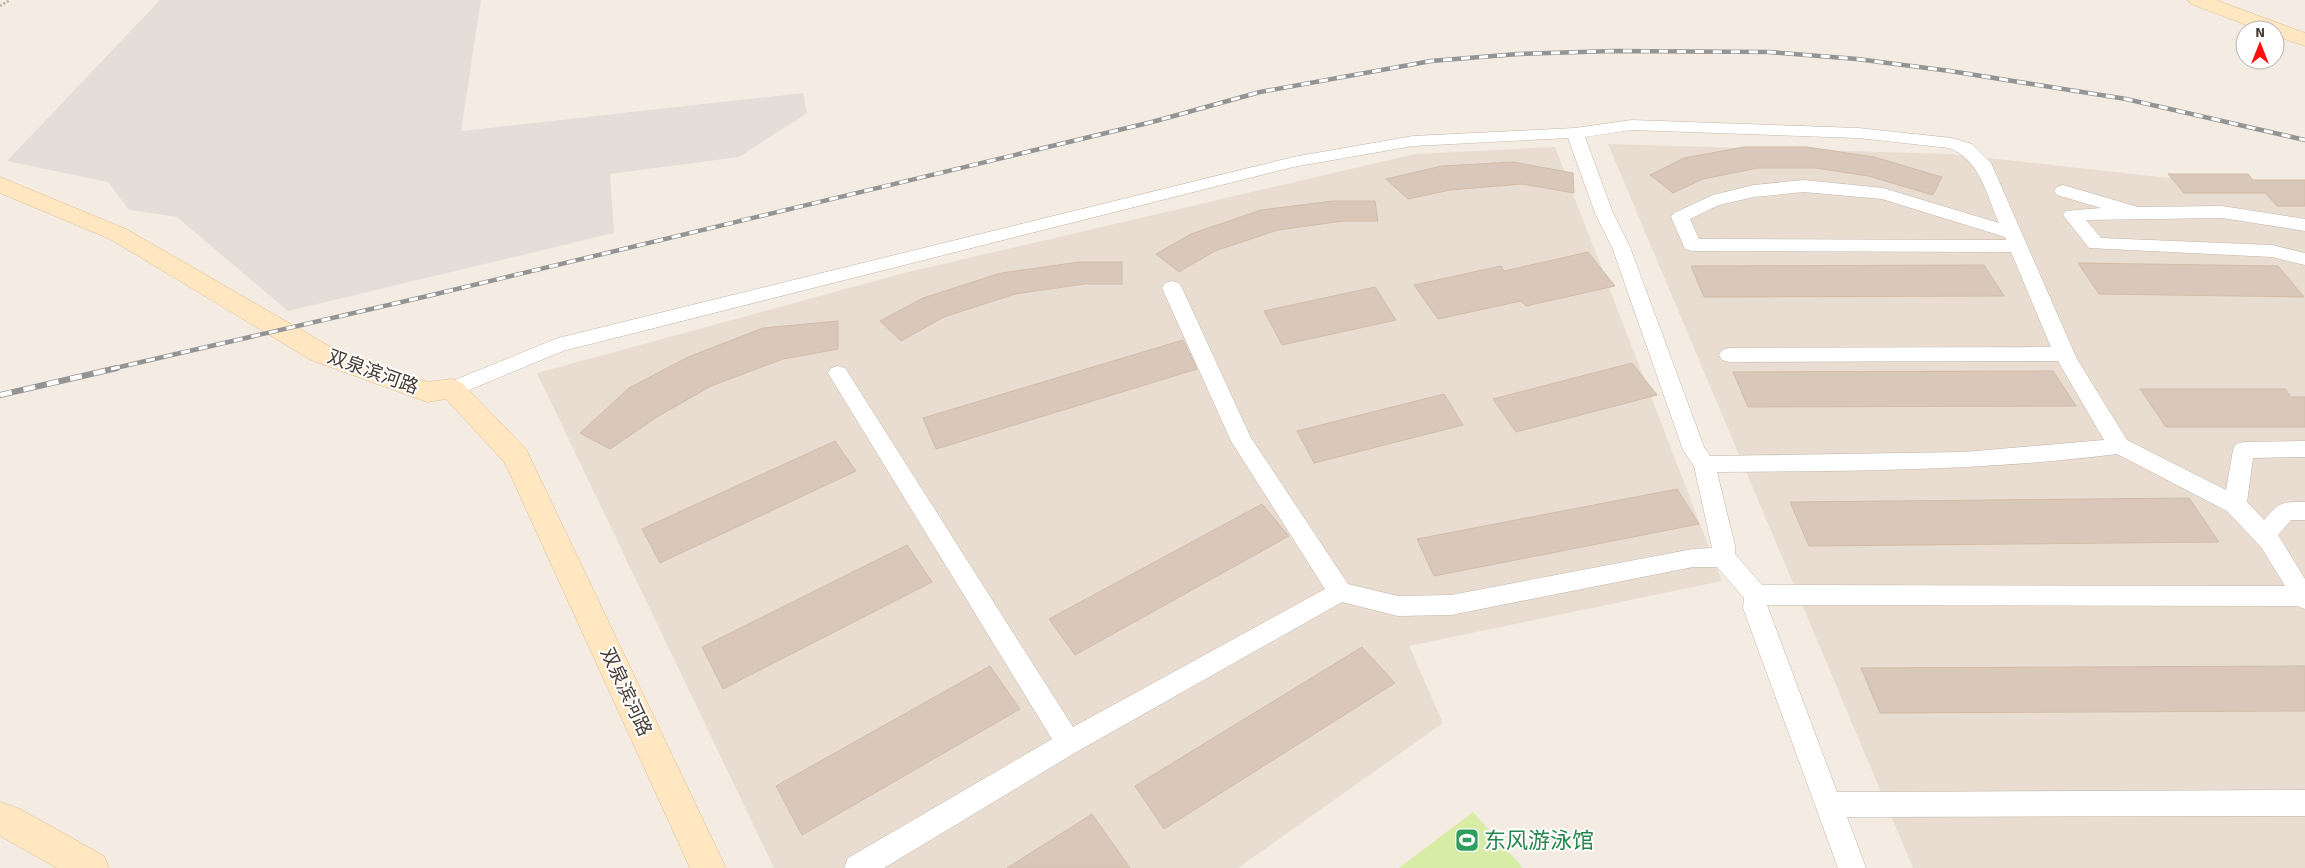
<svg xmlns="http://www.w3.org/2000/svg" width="2305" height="868" viewBox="0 0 2305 868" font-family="Signika,'Noto Sans SC',sans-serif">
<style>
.residential{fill:#e8ddd0}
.industrial{fill:#e5ddd8}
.green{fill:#d7eda6}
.building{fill:#d9c8ba;stroke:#d2bca9}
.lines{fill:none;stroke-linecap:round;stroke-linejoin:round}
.street-casing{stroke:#c3b5a7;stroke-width:1}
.secondary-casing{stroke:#dcbd8f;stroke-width:1}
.path{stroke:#c3ac94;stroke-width:2.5;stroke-dasharray:2 2;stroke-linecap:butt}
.street{fill:#fff;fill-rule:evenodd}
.secondary{fill:#ffe7c1;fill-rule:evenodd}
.rail-far1-casing{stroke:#949494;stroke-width:4.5}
.rail-casing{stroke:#949494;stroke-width:6}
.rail-far1{stroke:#fff;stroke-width:3;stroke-dasharray:9;stroke-linecap:butt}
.rail{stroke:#fff;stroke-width:4.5;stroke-dasharray:12;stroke-linecap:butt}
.labels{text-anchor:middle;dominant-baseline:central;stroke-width:4;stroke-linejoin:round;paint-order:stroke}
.street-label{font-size:19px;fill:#463b32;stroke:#fff}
.near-leisure-label{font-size:22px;fill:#27864d;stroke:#fff;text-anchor:start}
</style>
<rect width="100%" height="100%" fill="#f4ece3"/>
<!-- residential -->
<path class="residential" d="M1608,144l344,10 353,39v675h-392z
M1555,147l167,434 -313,65 34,77 -205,145h-464l-237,-495 367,-100 511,-119z"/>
<!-- industrial -->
<path class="industrial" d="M160,0h321l-20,131 342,-38 4,20 -68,44 -129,17 4,59 -326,78 -111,-94 -48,-7 -21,-28 -101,-21z"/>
<!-- green -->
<path class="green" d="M1473,812l50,56h-124z"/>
<!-- building -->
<path class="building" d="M1744,147h63l67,10 68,20 -9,18 -65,-19 -52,-8h-58l-55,11 -30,14 -23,-18 34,-17z
M1513,162l60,11 1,20 -52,-9 -72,6 -42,9 -22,-20 56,-13z
M2168,174h80l5,6h52v26h-28l-12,-13h-81z
M1333,201h42l3,20h-35l-65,9 -63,21 -36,21 -23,-18 35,-20 70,-24z
M1588,252l27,34 -89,20 -5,-5 -83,18 -24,-34 87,-19 3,5z
M1079,262h43v22h-38l-69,10 -71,23 -43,24 -21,-20 43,-23 78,-25z
M2078,263l200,3 26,31 -205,-3z
M1984,265l20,31 -300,1 -13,-31z
M1375,287l21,33 -114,25 -18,-34z
M838,321v28l-55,10 -72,27 -54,31 -47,32 -30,-16 49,-45 59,-31 75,-29z
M1183,340l14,29 -261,80 -13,-31z
M1632,363l25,32 -141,37 -23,-33z
M2053,371l23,35 -328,1 -15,-35z
M2140,389h145l6,8h14v30h-139z
M1444,394l19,31 -149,38 -17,-32z
M835,441l21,30 -196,92 -18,-34z
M1677,489l22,35 -265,52 -17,-37z
M2189,498l30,44 -410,4 -19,-44z
M1262,504l27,32 -214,119 -26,-36z
M907,545l25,37 -209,107 -21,-42z
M1362,647l33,36 -231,146 -29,-43z
M990,666l30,43 -218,126 -26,-49z
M2305,666v45l-425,2 -19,-45z
M1092,814l38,54h-123z"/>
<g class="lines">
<!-- street casing -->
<g class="street-casing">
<path id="street" d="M1632,120l226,8 94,10 20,6 19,19 86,196 50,81 99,50 7,-40 3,-6 8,-2 61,-1v16l-52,1 -6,44 17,18c15,-18 18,-18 41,-18v18h-14l-13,15 27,44v30l-8,-3 -530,-1 70,187 468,-2v26l-458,1 19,51h-28l-95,-260 1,-10 -27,-31h-24l-242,48 -53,1 -56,-14 -264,149 -194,117h-40l4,-10 204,-119 -221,-361 -3,-5 3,-5 7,-2 7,2 228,359 252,-138 -94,-148 -69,-153 3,-5 7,-2 7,2 3,5 69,150 97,146 50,12 53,-1 242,-46 19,-1 -18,-82 -11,-16 -71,-203 -17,-34 -27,-75 -155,8 -120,21 -730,184 -111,46 -7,-3 -3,-5 3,-5 113,-46 735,-181 120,-21 162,-8zM1632,130l226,8 91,10c31,11 38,48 50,75l-116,-35 -79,-8 -50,5 -41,10 -39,18 -3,4 14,32 7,2 319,1 40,95 -322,1 -7,2 -3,5 3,5 7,2 329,-1 46,79 -140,12 -254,4 -6,-9 -74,-200 -17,-34 -28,-76zM1804,192l78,7 123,38 1,3 -307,-1 -9,-20 29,-14 35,-8zM2117,454l110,57 34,36 24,39 -523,-1 -27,-31v-8l-18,-74c134,-1 267,-1 400,-18z
M2063,185l75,22 84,-1 83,13v12l-83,-13 -136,2 15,18 171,7 33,8v12l-33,-8 -183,-9 -26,-33 3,-4 35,-3 -44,-13 -3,-4 3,-4z"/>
</g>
<!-- secondary casing -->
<g class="secondary-casing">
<path id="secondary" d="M2188,0h28l89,33v13l-30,-10v-6h-15l-69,-26z
M0,177l126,52 203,117 99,36 24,-3 9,3 65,67 200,419h-36l-185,-405 -59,-64 -19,3 -116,-42 -201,-121 -110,-46z
M0,802l20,7 84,47 5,12h-52l-57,-32z"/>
</g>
<!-- path -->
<path class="path" d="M0,6l10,-6"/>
<!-- street -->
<use href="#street" class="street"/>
<!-- secondary -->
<use href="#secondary" class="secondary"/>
<!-- rail-far1 casing -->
<g class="rail-far1-casing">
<path id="rail-far1" d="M111,369l321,-74 720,-173 108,-30 171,-31 87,-7 95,-3 156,1 88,7 93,12 176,28 179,41"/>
</g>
<!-- rail casing -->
<g class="rail-casing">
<path id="rail" d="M0,395l117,-27"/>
</g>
<!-- rail-far1 -->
<use href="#rail-far1" class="rail-far1"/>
<!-- rail -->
<use href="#rail" class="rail"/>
</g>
<!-- icons -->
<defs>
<g id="stadium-square" transform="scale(1.25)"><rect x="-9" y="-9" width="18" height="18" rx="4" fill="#2e9e5b" stroke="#fff"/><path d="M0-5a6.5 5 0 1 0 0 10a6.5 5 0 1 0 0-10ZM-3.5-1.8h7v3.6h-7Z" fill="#fff"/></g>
</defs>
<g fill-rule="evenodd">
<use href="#stadium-square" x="1467" y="840"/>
</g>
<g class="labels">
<!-- street labels -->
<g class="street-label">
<text transform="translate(373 372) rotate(20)">双泉滨河路</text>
<text transform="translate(626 692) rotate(65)">双泉滨河路</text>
</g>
<!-- near-leisure labels -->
<g class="near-leisure-label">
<text x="1484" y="840">东风游泳馆</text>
</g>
</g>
<!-- north arrow -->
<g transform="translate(2260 45)"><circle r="24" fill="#ffffff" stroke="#b5b1ad"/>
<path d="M0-4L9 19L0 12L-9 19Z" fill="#ff100e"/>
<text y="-8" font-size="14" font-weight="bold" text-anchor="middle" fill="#463b32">N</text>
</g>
</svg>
